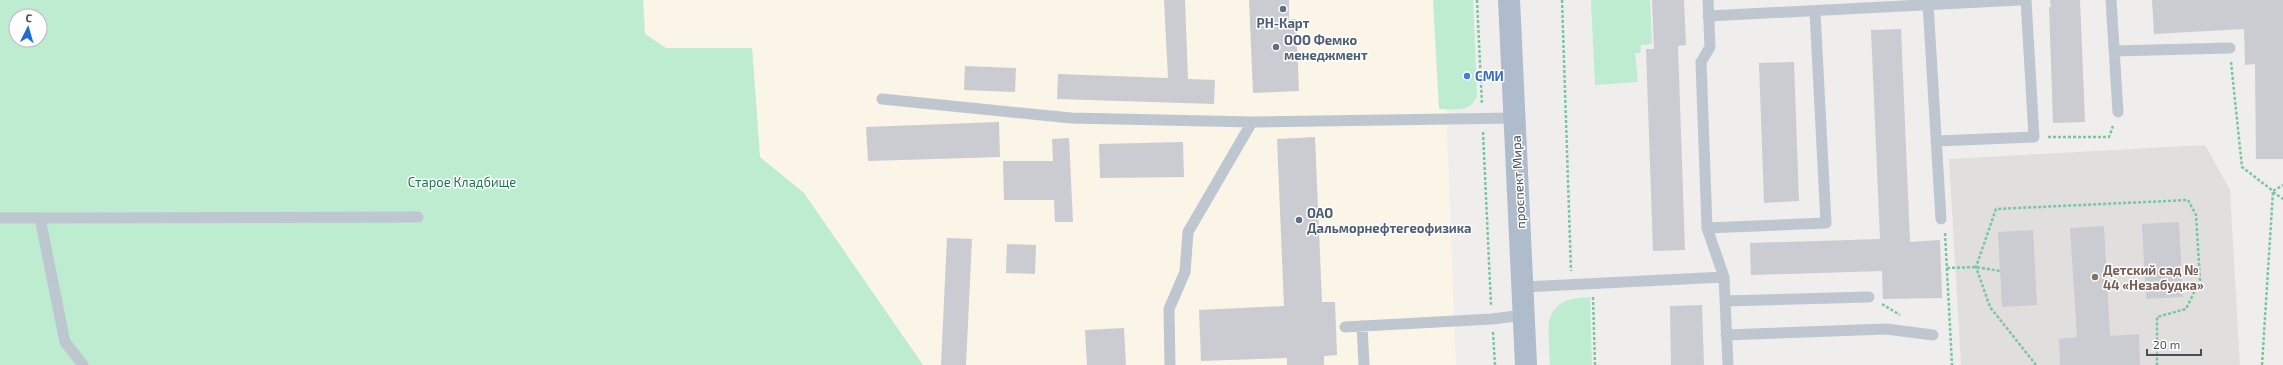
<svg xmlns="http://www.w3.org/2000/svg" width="2283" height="365" viewBox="0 0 2283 365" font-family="'Exo 2',sans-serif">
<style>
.commercial{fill:#faf5e6}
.education{fill:#e1dede}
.green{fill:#bdecd0;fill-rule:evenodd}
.building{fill:#caccd2}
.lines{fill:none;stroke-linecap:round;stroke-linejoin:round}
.path{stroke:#77c8a2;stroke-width:2.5;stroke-dasharray:3 2;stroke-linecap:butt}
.service{stroke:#bec7cf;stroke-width:11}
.primary{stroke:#aebccb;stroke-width:22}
.service-dot{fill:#5c6f8a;stroke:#fff;stroke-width:1.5}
.shop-dot{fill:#3f7fe0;stroke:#fff;stroke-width:1.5}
.education-dot{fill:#8d6e63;stroke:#fff;stroke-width:1.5}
.labels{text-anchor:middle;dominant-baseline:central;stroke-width:3;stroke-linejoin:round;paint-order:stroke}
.service-label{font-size:13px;font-weight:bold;fill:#4e5e75;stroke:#fff;text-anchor:start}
.shop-label{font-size:13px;font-weight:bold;fill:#366cbe;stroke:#fff;text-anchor:start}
.park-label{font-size:13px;fill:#1b774c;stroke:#fff}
.street-label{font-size:13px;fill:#465059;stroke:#fff}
.education-label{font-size:13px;font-weight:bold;fill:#785e54;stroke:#fff;text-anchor:start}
</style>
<rect width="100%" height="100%" fill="#f0eded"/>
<!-- commercial -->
<path class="commercial" d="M643,0h799l14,365h-533l-119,-172 -44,-36 -8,-109h-86l-21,-14z"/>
<!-- education -->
<path class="education" d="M2205,145l25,45 10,175h-279l-12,-206z"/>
<!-- green -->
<path class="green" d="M0,0h643l2,34 21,14h86l8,109 44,36 119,172h-923zM16,16h24v24h-24z
M1433,0h40l4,96c-6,17 -23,13 -38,13z
M1591,0h59l2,44 -11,1 -1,8h-5l3,29 -43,3z
M1590,297l2,68h-42c-1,-40 -11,-66 40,-68z"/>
<!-- building -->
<path class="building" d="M1164,0h21l3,79 27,1 -1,24 -157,-5 1,-25 110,4z
M1249,0h40v19h7l3,72 -46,2z
M1652,0h32l2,45 -8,1 7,204 -32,1 -7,-202h8z
M2050,0h30l5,122 -32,1 -4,-116h2z
M2152,0h131v159h-27l-1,-95 -10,1 -1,-36 -90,5z
M1901,29l9,213 30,-2 2,58 -59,1 -1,-28 -131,4 -1,-32 130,-4 -9,-209z
M1794,62l5,139 -35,2 -5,-140z
M965,66l51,2 -1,24 -51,-2z
M999,122l1,35 -132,4 -2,-34z
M1315,137l7,165h13l2,53 -13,1v9h-37v-7l-86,3 -2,-51 85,-4 -7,-167z
M1069,138l4,84h-18l-1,-22h-50l-1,-39h50l-1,-22z
M1183,142l1,35 -84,1 -1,-34z
M2179,222l4,75 -37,2 -4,-75z
M2104,226l6,110 29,-2 1,31h-80l-1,-26 18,-2 -7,-109z
M2033,230l4,75 -35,2 -4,-75z
M947,238l25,1 -6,126h-25z
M1007,244l29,1 -1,29 -29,-1z
M1702,305l2,60h-33l-1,-59z
M1124,328l2,37h-39l-2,-35z"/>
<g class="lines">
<!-- path -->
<path class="path" d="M1477,0l5,105
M1562,0l9,271
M2231,62l11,105 31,24 10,-6
M1483,132l8,173
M2048,137h61l4,-11
M2273,192l10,7
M1945,233l7,132
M1947,268l29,-1 24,4
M1593,297l2,68
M1882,304l18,11
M1493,332l2,33
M2036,365l-46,-58 -14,-40 20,-58 192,-9 8,15 4,65 -14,29 -29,8v48
M2262,365l11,-174"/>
<!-- service -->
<path class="service" d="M1708,0l2,47 -9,15 6,166 17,49
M2111,0l7,112
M1928,4l13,215
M1708,16l311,-16
M2114,51l116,-3
M882,99l189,19 181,4
M1937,141l97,-4 -8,-137
M0,218h40l25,124 18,23
M40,218l378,-1
M1707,228l119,-5 -11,-211
M1523,287l201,-10 4,88
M1725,301l144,-4
M1362,326l2,39
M1345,327l147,-8 32,-4
M1726,335l160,-6 47,6
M1170,365l-1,-56 16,-37 3,-40 64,-110 263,-4"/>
<!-- primary -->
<path class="primary" d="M1509,0l17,365"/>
</g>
<!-- markers -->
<g class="service-dot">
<circle cx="1283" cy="9" r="4"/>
<circle cx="1276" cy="47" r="4"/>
<circle cx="1299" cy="220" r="4"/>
</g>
<circle class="shop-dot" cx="1467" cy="76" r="4"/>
<circle class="education-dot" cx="2095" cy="277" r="4"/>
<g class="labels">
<!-- service labels -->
<g class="service-label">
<text x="1283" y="23" text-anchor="middle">РН-Карт</text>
<text x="1284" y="40">ООО Фемко<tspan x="1284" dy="15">менеджмент</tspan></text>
<text x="1307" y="213">ОАО<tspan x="1307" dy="15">Дальморнефтегеофизика</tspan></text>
</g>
<!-- shop labels -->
<g class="shop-label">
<text x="1475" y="76">СМИ</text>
</g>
<!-- park labels -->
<g class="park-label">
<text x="462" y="182">Старое Кладбище</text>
</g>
<!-- street labels -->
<g class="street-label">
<text transform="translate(1518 182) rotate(-93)">проспект Мира</text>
</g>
<!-- education labels -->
<g class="education-label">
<text x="2103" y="270">Детский сад №<tspan x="2103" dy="15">44 «Незабудка»</tspan></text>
</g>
</g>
<!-- north arrow -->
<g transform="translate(28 28) rotate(5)"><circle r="19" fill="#ffffff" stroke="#b5b9bd"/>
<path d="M0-3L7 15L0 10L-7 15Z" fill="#226bd5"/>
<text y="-6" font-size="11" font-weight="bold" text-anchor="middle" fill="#465059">С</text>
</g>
<!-- scale -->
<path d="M2147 349v6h54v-6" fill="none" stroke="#465059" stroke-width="2"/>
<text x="2153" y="349" font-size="12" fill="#465059" stroke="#ffffff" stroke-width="3" paint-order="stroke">20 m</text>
</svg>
